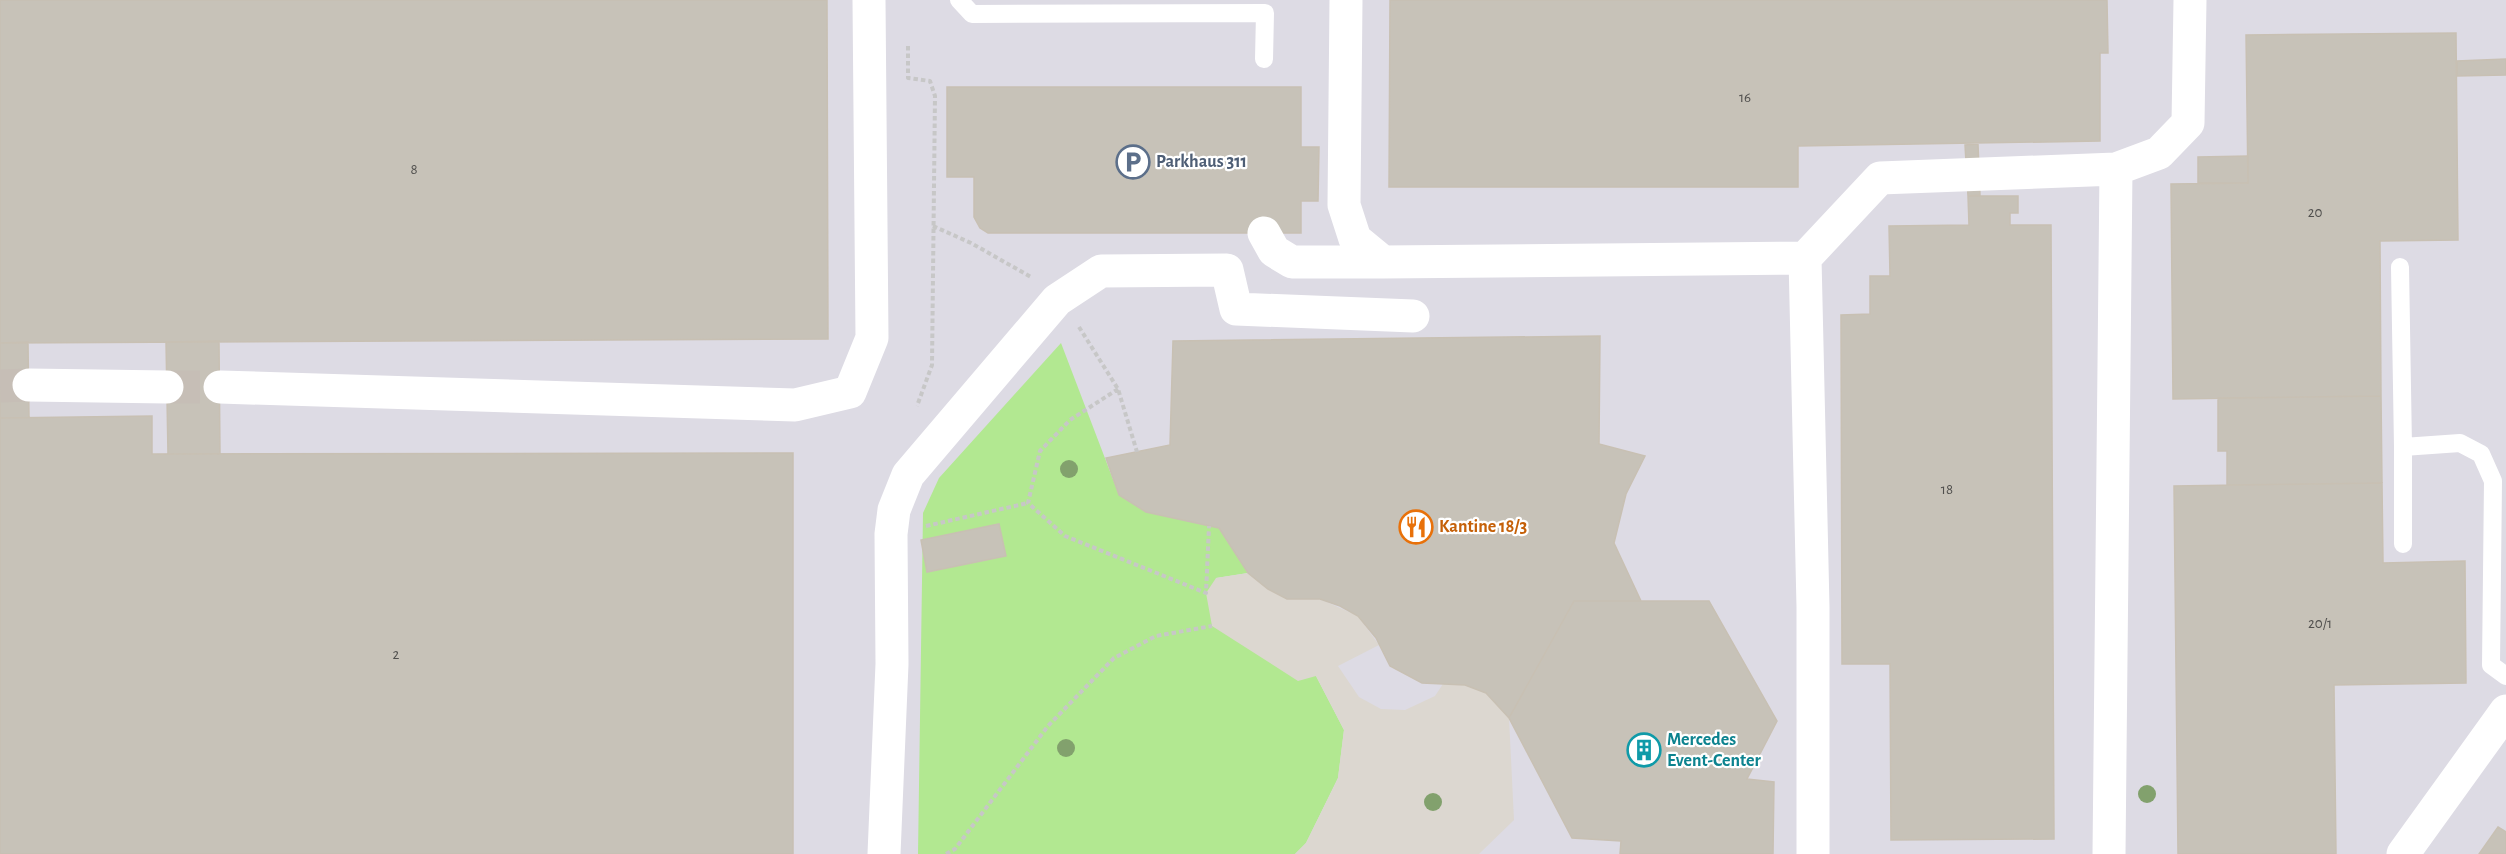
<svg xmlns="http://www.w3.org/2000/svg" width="2506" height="854" viewBox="0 0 2506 854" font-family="'Alegreya Sans',sans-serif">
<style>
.industrial{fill:#dddbe4}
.green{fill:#b2e891}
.plaza{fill:#dcd7d0}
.building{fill:#c7c2b8;stroke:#c8c0b3;stroke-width:1.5}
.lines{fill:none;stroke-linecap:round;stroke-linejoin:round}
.street-tunnel{stroke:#c6beb6;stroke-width:33;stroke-dasharray:33 16;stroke-linecap:butt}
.path{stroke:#c7c7c7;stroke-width:4;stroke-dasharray:4.5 3;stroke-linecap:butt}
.lane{stroke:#fff;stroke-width:18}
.street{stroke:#fff;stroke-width:33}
.tree{fill:#82a16d}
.labels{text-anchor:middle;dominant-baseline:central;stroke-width:4.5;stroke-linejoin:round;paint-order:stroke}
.number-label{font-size:15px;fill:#504f4d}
.service-label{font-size:18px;font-weight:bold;fill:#4e5e75;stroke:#fff;text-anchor:start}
.food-label{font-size:18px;font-weight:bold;fill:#c56008;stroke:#fff;text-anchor:start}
.culture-label{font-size:18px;font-weight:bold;fill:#0d838f;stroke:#fff;text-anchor:start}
</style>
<rect width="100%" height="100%" fill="#ede3d9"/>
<!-- industrial -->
<path class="industrial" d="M0,0h2506v854h-2506z"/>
<!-- green -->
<path class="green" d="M1061,343l58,152 58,23 42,10 29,45 -32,5 100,98 28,54 -6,48 -32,65 -11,11h-377l5,-341 16,-35z"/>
<!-- plaza -->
<path class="plaza" d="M1248,573l20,16 19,10h33l38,17 21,29 -41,21 21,31 22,12 24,1 30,-14 8,-12 22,1 21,8 23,25 5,102 -35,34h-184l11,-11 32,-65 6,-48 -28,-54 -18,5 -86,-55 -6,-33 10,-15z"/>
<!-- building -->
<path class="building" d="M0,0h827l1,339 -828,4z
M1390,0h717l1,53h-8v88l-302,5v41h-409z
M2456,33l2,207 -78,1 1,155 -208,3 -2,-215 77,-1 -2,-148z
M2506,59v16l-49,1v-15z
M947,87h354v60h18l-1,54h-17v32h-313l-8,-5 -6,-11v-40h-27z
M1978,144l2,51 -12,1 -3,-51z
M2248,156v27h-50v-26z
M1968,196h50v17h-8v12h41l3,614 -163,1 -1,-176h-48l-1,-349 29,-1v-38h20l-1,-50 80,-1z
M1600,336l-1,108 46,12 -19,38 -12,49 27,58h-67l-65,117 -23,-25 -21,-8 -43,-2 -32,-17 -14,-28 -18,-22 -18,-10 -20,-7h-33l-19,-10 -20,-16 -29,-45 -73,-16 -27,-17 -13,-37 64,-13 3,-104z
M219,341l1,113h-52l-2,-112z
M28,342l1,76h-29v-75z
M2381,396l1,87 -155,2v-34h-9v-53z
M152,416v38l641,-1v401h-793v-436z
M2382,483l1,80 82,-2 1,122 -132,2 2,169h-158l-4,-368z
M999,524l7,32 -79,16 -6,-32z
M1574,601h135l68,120 -30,58 27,3 -1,72h-153l1,-13 -49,-3 -63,-120z
M2498,827l8,5v22h-27z"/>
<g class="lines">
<!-- street-tunnel -->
<path class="street-tunnel" d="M0,386l29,-1
M167,387h53"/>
<!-- path -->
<path class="path" d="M908,46v32l22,3 5,15 -3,269 -15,41
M933,226l38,17 60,34
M1079,327l39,62 19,63
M1118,389l-48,31 -30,31 -12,52 37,33 141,57 3,-67
M926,526l102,-23
M946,854l9,-5 93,-123 66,-68 42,-22 56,-10"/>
<!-- lane -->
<path class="lane" d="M959,0l13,14 293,-1 -1,46
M2400,267l3,180
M2403,544v-97l57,-4 21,11 12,27 -2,184 15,11"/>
<!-- street -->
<path class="street" d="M1346,0l-2,205 11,34 28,23 422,-4 75,-80 236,-9 43,-16 29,-30 2,-123
M1264,233l10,18 18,11h91
M1805,258l8,349v247
M29,385l138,2
M220,387l575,18 55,-13 22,-54 -3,-338
M884,854l8,-190 -1,-130 3,-24 14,-35 149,-175 44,-29 126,-1 9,39 177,7
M2109,854l7,-685
M2403,854l103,-143"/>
</g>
<!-- trees -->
<g class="tree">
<circle cx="1069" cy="469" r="9"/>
<circle cx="1066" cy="748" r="9"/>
<circle cx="2147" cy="794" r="9"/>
<circle cx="1433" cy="802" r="9"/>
</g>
<!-- icons -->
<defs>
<g id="parking-ring" transform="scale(1.725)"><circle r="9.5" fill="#fff" stroke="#5c6f8a" stroke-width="1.5"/><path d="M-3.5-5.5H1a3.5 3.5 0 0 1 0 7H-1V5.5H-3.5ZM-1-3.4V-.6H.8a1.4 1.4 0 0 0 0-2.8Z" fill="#5c6f8a"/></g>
<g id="restaurant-ring" transform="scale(1.725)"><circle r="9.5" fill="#fff" stroke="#e8710a" stroke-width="1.5"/><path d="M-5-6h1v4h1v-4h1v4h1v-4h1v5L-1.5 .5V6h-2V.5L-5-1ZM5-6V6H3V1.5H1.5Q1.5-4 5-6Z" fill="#e8710a"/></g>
<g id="building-ring" transform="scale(1.725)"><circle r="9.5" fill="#fff" stroke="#0f9aa8" stroke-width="1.5"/><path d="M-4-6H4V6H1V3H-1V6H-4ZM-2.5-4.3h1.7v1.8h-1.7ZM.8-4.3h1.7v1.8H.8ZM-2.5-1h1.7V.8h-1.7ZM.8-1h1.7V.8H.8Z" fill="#0f9aa8"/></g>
</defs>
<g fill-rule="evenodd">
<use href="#parking-ring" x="1133" y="162"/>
<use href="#restaurant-ring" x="1416" y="527"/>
<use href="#building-ring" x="1644" y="750"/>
</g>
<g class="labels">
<!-- number labels -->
<g class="number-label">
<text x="1745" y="97">16</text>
<text x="414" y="169">8</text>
<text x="2315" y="212">20</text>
<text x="1947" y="489">18</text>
<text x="2320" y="623">20/1</text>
<text x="396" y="654">2</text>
</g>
<!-- service labels -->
<g class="service-label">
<text x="1156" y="162">Parkhaus 311</text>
</g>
<!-- food labels -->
<g class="food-label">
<text x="1439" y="527">Kantine 18/3</text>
</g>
<!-- culture labels -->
<g class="culture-label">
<text x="1667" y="740">Mercedes<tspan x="1667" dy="21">Event-Center</tspan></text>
</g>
</g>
</svg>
